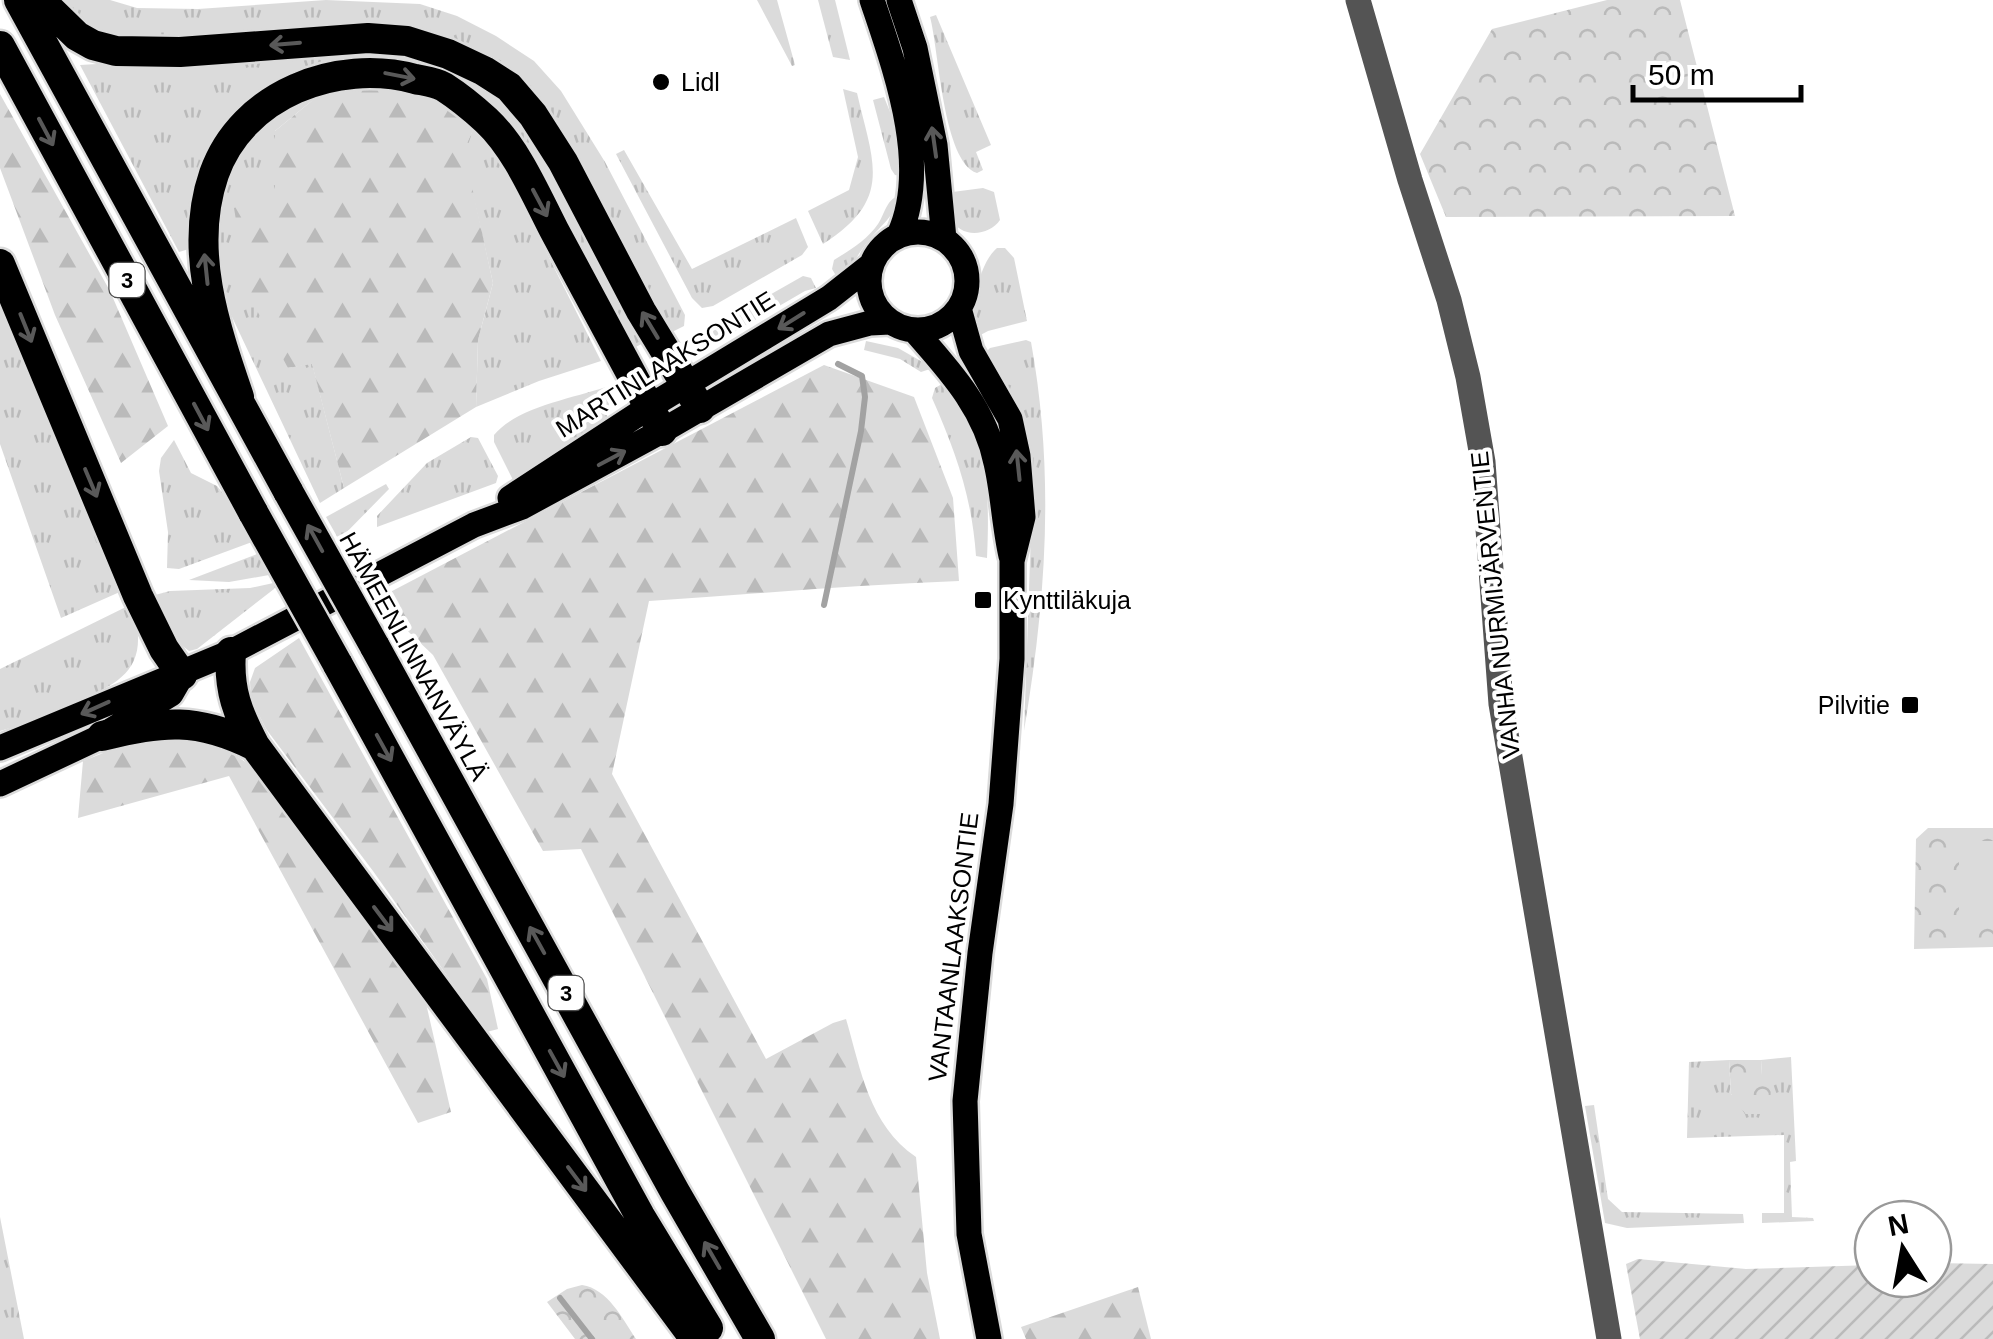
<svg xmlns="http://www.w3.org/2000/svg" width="1993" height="1339" viewBox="0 0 1993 1339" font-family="Arial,sans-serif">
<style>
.grass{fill:url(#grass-tufts)}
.forest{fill:url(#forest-firs)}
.park{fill:url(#park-crowns)}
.garden{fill:url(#garden-furrows)}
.pitch{fill:#dbdbdb}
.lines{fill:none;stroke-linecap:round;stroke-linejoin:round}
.stream{stroke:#a2a2a2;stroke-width:6}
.major-casing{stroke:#dbdbdb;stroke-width:30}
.highway-casing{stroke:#dbdbdb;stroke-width:35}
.minor{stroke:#545454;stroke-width:25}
.major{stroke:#000;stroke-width:25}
.highway{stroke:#000;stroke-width:30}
.highway-bridge-casing{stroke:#dbdbdb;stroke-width:35;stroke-linecap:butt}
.highway-bridge{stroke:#000;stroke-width:30}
.oneway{stroke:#595959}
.poi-dot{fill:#000;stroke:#fff;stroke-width:4}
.labels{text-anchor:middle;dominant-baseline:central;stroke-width:8;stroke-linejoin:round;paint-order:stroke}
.shield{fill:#fff;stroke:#4c4c4c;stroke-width:2.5}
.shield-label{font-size:22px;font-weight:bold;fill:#000}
.poi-label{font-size:25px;fill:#000;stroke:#fff;text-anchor:start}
.street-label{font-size:25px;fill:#000;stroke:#fff}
</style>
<defs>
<pattern id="grass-tufts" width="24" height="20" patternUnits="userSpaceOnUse" patternTransform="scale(2.5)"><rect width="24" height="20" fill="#dbdbdb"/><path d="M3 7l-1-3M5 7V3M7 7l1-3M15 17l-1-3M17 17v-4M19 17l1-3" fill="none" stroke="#bababa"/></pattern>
<pattern id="forest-firs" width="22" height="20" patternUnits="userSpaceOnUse" patternTransform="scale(2.5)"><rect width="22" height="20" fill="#dbdbdb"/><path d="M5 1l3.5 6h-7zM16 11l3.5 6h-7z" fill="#bababa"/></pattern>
<pattern id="park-crowns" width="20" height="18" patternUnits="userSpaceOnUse" patternTransform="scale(2.5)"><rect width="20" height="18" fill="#dbdbdb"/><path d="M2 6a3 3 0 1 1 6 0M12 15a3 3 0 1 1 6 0" fill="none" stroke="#bababa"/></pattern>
<pattern id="garden-furrows" width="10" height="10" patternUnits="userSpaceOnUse" patternTransform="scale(2.5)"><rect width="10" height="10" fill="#dbdbdb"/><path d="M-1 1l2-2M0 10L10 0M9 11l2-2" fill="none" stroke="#bababa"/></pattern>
</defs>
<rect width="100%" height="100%" fill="#fff"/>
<!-- grass -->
<path class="grass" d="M56,0h54l27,8 61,1 128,-9 94,4 37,12 39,20 38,25 27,30 44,71 80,153 -1,11 -12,6 -99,-174 -116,-115 -33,-14 -48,-6 -244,16c-32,-6 -51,-18 -76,-39z
M757,0h20l18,65 -3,1z
M818,0h17l15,60 -17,-3z
M936,15l55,130 -15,7 7,18 -6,3c-34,-11 -38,-123 -47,-156z
M315,51l104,1 76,40 35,39 115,211 -11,6 -150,-244 -197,-26 -97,140 -1,31 -10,3 -99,-187z
M843,89l14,4c16,70 37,106 -34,151l-15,-33 41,-21 9,-33z
M325,90l-50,41v60l13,177 24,-5 32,125 -24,15 -96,-203 -8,-45 4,-50 11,-37 25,-34 30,-28z
M884,97l17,42 -1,37 -5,-1 -4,-6 -18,-69z
M475,126l22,28 104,207 -62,20 -63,26 2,-67 15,-57 -30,-133z
M624,150l68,119 104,-51 12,29 -6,8 -89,51 -11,2 -10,-10 -76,-144z
M983,188l11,4 6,28c-11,16 -40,19 -49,-2 -3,-8 -4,-17 -6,-25z
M902,195c-8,23 -25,33 -39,53 -9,12 -12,22 -25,31l-6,-10 2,-9c16,-10 33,-20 44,-36 8,-12 8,-26 24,-29z
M997,248h8l9,10 13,63 -39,10 -15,8c-2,-26 4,-74 24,-91z
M803,276l8,2 5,10 -11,3 -86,50 -14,5 -20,-3z
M0,303l122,288 -61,27 -61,-174z
M1026,340l5,2c24,132 15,258 -7,389l7,-198 -48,-178 7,-7z
M866,341l32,7 35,20 -12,4 -21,-13 -36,-9z
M947,381c41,57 43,109 40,177l-11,-2c-4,-59 -21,-106 -44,-158l3,-10z
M612,385l-5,31 -15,19 -77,49 -21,-42v-7c24,-29 82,-37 118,-50z
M471,437l7,1 20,38 -2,7 -119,44v-11l50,-53z
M174,440l17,33 26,13 14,17 21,39 -73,27 -12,-1 1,-36 -9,-61 2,-13z
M386,484l3,5 -50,51 -13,-23z
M257,554l12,21 -40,7 -40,-2z
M278,582l-4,7 -77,60 -8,2 -14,-11 -20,-41v-4l15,-4 80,-3z
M132,604c18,61 -5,77 -58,99 -25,11 -48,21 -74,28v-62z
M1791,1057l5,104 -6,1 2,55 21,1 1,3 -52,2v-10h22v-78l-97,3 2,-76 40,-2 2,35 31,-20 -1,-15z
M1594,1105l14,94 14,13 121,2 1,9 -117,5 -22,-5 -20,-117z
M0,1217l24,122h-24z"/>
<!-- forest -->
<path class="forest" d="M402,86l43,18 30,22 -11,24 29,133 -15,57 -2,67 -132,81 -32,-124 -24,4 -40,-74 -14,-86 41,-17v-60l50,-41z
M0,94l110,197 58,135 -47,37 -66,-148 -55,-147z
M824,365l90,32 39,101 6,83c-103,4 -207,13 -310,20l-37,173 154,285 67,-36 13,-4c15,51 23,106 70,138l11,116 13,66h-114l-245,-490 -38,2 -110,-196 -58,-55z
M299,638l188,341 11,50 -11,3 -114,-161 -107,-142 -15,-30 -1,-17 5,-14z
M168,736c51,10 67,11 103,50l151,200 29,126 -33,11 -189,-347 -151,42 5,-57 38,-15z
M1138,1287l13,52h-125l-5,-12z"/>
<!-- park -->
<path class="park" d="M1607,0h73l55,216 -289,1 -26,-63 72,-125z
M1928,828h65v119l-79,2 2,-110z
M1729,1060h32l1,15 9,5 -1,34h-25l-14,-20z
M582,1285c26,4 40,33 54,54h-61l-28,-37 20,-13z"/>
<!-- garden -->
<path class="garden" d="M1638,1259l108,10 127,-4v14h60v-16l60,1v75h-353l-14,-75z"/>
<!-- pitch -->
<path class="pitch" d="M1959,841h34v77l-34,2z"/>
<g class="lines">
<!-- stream -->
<path class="stream" d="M824,605l37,-174 4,-34 -3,-21 -24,-12
M560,1298l32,41"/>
<!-- major casing -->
<g class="major-casing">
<path id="major" d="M872,0c23,69 59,165 27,235
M899,0l16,48 20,97 9,94
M869 281a49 49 0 1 1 98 0a49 49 0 1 1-98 0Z
M959,308l12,43 39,68 8,37 5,61 -11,44v98l-11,145 -21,149 -15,148 4,133 20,105
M914,330c35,40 71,78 82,133 7,30 8,62 15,93
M510,498l139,-91 180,-109 42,-33
M0,748l231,-96 243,-127 48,-18 140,-76 167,-97 41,-11 20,-1
M0,784l102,-48 69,-42 11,-19"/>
</g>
<!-- highway casing -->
<g class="highway-casing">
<path id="highway" d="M19,0l270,493
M40,0l37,36 16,9 23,6 64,1 188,-14 39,3 41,13 36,17 25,16 24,28 30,47 78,149 59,97
M0,46l254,468
M0,264l138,332 26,53 18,26
M239,397c-24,-70 -51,-148 -25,-223 28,-80 123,-116 201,-95 9,2 20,3 29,8 14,9 30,22 42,33 30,28 49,73 68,110 36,67 72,134 108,201
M374,645l301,547 85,147
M231,652c-3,38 7,62 24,94
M337,663l303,553 68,112
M102,736c61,-15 95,-19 153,10l440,593"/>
</g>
<!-- minor -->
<path class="minor" d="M1358,0l52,180 39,120 19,77 15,85 18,242 108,635"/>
<!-- major -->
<use href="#major" class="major"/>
<!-- highway -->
<use href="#highway" class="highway"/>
<!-- highway-bridge casing -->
<g class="highway-bridge-casing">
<path id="highway-bridge" d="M289,493l85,152
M254,514l83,149"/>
</g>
<!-- highway-bridge -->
<use href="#highway-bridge" class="highway-bridge"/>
</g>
<!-- one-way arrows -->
<defs><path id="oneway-shaft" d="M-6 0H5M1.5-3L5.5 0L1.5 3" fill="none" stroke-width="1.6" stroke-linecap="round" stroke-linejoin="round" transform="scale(2.5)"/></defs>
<g class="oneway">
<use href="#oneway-shaft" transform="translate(285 44) rotate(175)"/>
<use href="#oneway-shaft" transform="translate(400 76) rotate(11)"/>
<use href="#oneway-shaft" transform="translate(46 132) rotate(62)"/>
<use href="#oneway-shaft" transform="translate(934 142) rotate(-98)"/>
<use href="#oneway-shaft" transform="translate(540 203) rotate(62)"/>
<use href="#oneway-shaft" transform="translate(206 269) rotate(-96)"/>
<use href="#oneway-shaft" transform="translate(791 321) rotate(148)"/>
<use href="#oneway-shaft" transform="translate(650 325) rotate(-121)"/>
<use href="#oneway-shaft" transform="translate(26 328) rotate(68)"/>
<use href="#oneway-shaft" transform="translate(201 417) rotate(62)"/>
<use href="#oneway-shaft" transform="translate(612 458) rotate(-28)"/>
<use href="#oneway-shaft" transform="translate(1018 465) rotate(-96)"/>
<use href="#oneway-shaft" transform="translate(91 483) rotate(67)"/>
<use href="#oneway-shaft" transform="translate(315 538) rotate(-119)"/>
<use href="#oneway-shaft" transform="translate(95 708) rotate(156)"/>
<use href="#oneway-shaft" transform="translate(384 748) rotate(61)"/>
<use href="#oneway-shaft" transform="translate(383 919) rotate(53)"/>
<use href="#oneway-shaft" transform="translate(537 940) rotate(-119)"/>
<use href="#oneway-shaft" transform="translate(557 1064) rotate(61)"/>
<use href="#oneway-shaft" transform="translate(577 1179) rotate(53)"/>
<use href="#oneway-shaft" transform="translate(712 1255) rotate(-120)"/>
</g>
<!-- markers -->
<g class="poi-dot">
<circle cx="661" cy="82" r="10"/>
<rect x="973" y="590" width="20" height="20" rx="5"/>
<rect x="1900" y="695" width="20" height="20" rx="5"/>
</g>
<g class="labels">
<!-- shield labels -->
<g class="shield">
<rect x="109.5" y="263" width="35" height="34" rx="8"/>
<rect x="548.5" y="976" width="35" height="34" rx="8"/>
</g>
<g class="shield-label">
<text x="127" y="280">3</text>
<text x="566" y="993">3</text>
</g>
<!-- poi labels -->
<g class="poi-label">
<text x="681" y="82">Lidl</text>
<text x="1003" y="600">Kynttiläkuja</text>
<text x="1890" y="705" text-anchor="end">Pilvitie</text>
</g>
<!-- street labels -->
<g class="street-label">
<text transform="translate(665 364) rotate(-32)">MARTINLAAKSONTIE</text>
<text transform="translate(1495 605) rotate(-96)">VANHA NURMIJÄRVENTIE</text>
<text transform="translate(414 656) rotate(61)">HÄMEENLINNANVÄYLÄ</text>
<text transform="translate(953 947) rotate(-83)">VANTAANLAAKSONTIE</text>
</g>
</g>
<!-- north arrow -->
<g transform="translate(1903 1249) rotate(349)"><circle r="48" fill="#ffffff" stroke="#999999" stroke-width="2.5"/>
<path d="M0-8L18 38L0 25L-18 38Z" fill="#000000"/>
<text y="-15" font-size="28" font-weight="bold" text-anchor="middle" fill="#000000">N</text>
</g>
<!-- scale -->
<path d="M1633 85v15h168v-15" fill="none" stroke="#000000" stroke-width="5"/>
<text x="1648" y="85" font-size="30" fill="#000000" stroke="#ffffff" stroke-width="8" paint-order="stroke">50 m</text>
</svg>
